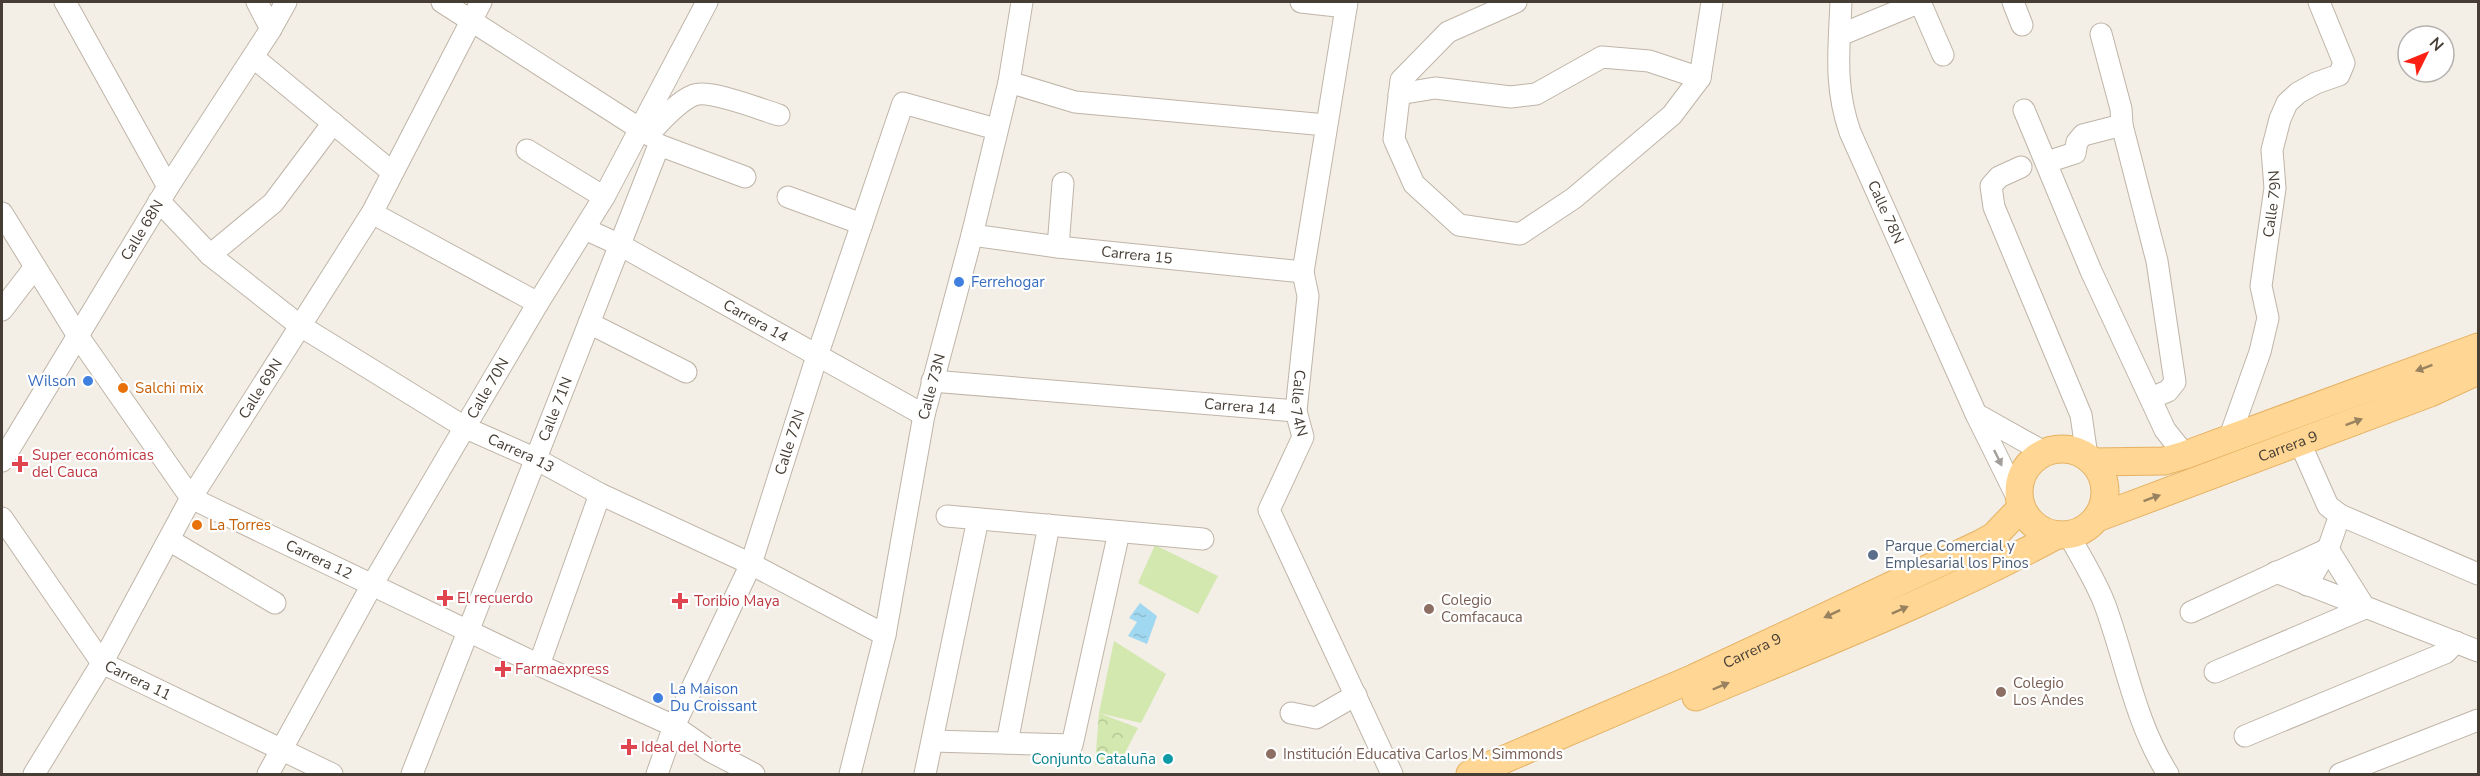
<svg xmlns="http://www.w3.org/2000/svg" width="2480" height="776" viewBox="0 0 2480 776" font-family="'Nunito Sans',sans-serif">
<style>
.grass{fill:#d3e8ae}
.forest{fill:url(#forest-crowns)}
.water{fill:url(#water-ripples)}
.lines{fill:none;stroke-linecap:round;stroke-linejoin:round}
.minor-casing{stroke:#bfb5a8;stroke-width:23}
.major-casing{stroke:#e5b162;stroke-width:29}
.minor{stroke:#fff;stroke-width:21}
.major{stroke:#ffd693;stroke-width:27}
.oneway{fill:#99825f}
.oneway2{fill:#a29e9a}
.shop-dot{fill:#3f7fe0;stroke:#fff;stroke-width:2}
.food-dot{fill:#e8710a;stroke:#fff;stroke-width:2}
.health-dot{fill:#e0444e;stroke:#fff;stroke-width:2}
.service-dot{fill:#5c6f8a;stroke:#fff;stroke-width:2}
.education-dot{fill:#8d6e63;stroke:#fff;stroke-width:2}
.culture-dot{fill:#0f9aa8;stroke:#fff;stroke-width:2}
.labels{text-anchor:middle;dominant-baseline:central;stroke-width:4.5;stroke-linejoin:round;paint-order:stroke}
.street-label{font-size:15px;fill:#463e35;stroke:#fff}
.shop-label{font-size:15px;fill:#366cbe;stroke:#fff;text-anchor:start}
.food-label{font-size:15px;fill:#c56008;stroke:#fff;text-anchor:start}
.health-label{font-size:15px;fill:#be3a42;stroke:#fff;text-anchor:start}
.service-label{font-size:15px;fill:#4e5e75;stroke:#fff;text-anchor:start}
.education-label{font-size:15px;fill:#785e54;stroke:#fff;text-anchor:start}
.culture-label{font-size:15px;fill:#0d838f;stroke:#fff;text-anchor:end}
</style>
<defs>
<pattern id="forest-crowns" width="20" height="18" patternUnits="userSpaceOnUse" patternTransform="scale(1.5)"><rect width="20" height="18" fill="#d3e8ae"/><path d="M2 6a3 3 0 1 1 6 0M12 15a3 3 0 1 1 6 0" fill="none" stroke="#b6c896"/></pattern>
<pattern id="water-ripples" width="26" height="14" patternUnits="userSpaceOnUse" patternTransform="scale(1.5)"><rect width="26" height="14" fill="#a1d8f1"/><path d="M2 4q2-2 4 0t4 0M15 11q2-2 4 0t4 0" fill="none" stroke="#8cbacf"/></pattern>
</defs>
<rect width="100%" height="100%" fill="#f3eee6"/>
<!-- grass -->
<path class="grass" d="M1155,545l63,31 -20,38 -60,-31z
M1114,641l52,33 -25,49 -42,-10z"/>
<!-- forest -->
<path class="forest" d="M1099,713l39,15 -20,38 -23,-1z"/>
<!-- water -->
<path class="water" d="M1140,603l17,13 -10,28 -19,-8 9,-14 -8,-4z"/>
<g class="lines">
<!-- minor casing -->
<g class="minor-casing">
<g id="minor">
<path d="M65,2l103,185"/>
<path d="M257,2l14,27"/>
<path d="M442,2l209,134"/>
<path d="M1301,2l45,5"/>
<path id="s1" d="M1347,2l-44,270 5,24 -12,115 7,26 -34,73 123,264"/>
<path d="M1516,2l-68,30 -47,48 -7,59 20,45 45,41 61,9 54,-36 98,-83 28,-37 12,-76"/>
<path id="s2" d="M1841,2c-2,48 -7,84 9,130l126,282 44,89"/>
<path d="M1920,2l23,53"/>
<path d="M2013,2l9,23"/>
<path d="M1840,35l80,-33"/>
<path d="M253,57l139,115"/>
<path d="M1009,82l66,20 251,23"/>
<path d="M1399,94l36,-6 76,9 25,-3 66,-37 47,4 51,17"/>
<path d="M2024,110l67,161 74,159 20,25"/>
<path d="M2122,125l35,136 18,121 -7,9 -17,7"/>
<path d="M649,134c11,-12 29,-33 45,-39 16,-6 68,15 85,20"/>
<path d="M659,145l86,32"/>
<path d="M527,150l77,47"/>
<path d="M2047,162l28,-9 2,-11 6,-7 39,-10 -1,-16 -20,-75"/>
<path d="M2021,167l-22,10 -8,9 3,21 87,208 6,41"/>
<path d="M788,197l74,27"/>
<path id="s3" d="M159,201l51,54 89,70 167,103 68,30 66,36 151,70 134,71"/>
<path id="s4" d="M2,213l76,123 113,162 348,167 135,61 36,25 44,23"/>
<path d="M372,213l166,90"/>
<path id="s5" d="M585,229l35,16 304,170"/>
<path id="s6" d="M972,235l86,12 245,25"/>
<path d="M1058,247l5,-64"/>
<path d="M210,255l63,-52 60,-80"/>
<path d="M2,310l33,-43"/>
<path d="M589,323l97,49"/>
<path id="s7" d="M932,381l364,30"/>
<path d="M1976,414l68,38"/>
<path id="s8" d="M2229,439l31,-87 8,-34 -7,-32 14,-98 -3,-38 8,-31 7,-16 11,-10 18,-10 23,-8 5,-12 -25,-61"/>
<path d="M2300,443l28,63 12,9 138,59"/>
<path id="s9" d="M2,461l166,-274 103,-158 15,-27"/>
<path d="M947,516l256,23"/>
<path id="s10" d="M2,518l100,145 230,111"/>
<path d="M2069,535c12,23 27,46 36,70 21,57 30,117 63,169"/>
<path d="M169,540l106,63"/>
<path d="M2276,572l202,79"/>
<path d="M2307,585l21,-36 12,-34"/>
<path d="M2191,612l137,-63"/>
<path d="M539,665l61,-171"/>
<path d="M2215,672l150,-64 -37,-59"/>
<path d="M1291,713l25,5 40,-23"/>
<path d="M2245,736l200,-83 11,-11"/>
<path d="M933,741l139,4 47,-213"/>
<path d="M1007,743l42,-218"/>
<path id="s11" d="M34,774l68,-111 89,-165 181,-285 109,-211"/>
<path id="s12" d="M268,774l104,-189 166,-282 66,-106 103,-195"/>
<path id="s13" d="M412,774l247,-629"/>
<path id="s14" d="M657,774l17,-48 77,-162 66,-208 86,-253 93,26"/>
<path id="s15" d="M850,774l35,-139 39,-220 48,-180 37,-153 13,-80"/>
<path d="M925,774l53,-255"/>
<path d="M2340,774l138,-54"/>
</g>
</g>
<!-- major casing -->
<g class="major-casing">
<g id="major">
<circle cx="2062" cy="492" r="43"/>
<path d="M2093,462l71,-1 21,-6 293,-108"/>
<path id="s16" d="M2097,518l333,-125 48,-22"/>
<path d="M1696,697c121,-51 245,-99 361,-162"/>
<path id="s17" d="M1470,774l224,-96 286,-134 14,-8 27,-28"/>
</g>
</g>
<!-- minor -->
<use href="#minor" class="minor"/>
<!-- major -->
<use href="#major" class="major"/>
</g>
<!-- one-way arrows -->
<defs><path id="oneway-solid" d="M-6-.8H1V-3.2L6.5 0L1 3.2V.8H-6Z" transform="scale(1.5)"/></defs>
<g class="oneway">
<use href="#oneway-solid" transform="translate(2424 368) rotate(160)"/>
<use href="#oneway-solid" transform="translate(2354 422) rotate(-21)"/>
<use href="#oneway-solid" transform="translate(2152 498) rotate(-20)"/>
<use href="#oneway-solid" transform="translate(1900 610) rotate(-24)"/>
<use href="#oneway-solid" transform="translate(1832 614) rotate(155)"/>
<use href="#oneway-solid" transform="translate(1721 686) rotate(-23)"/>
</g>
<use class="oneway2" href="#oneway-solid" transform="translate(1998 458) rotate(64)"/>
<!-- markers -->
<g class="shop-dot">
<circle cx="959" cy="282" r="6"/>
<circle cx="88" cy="381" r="6"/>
<circle cx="658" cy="698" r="6"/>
</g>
<g class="food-dot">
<circle cx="123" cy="388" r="6"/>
<circle cx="197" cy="525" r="6"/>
</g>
<g class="health-dot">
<path d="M17 455h6v6h6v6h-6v6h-6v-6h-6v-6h6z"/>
<path d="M442 589h6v6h6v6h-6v6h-6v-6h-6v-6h6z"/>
<path d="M677 592h6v6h6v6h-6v6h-6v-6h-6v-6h6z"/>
<path d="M500 660h6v6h6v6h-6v6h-6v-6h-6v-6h6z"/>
<path d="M626 738h6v6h6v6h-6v6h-6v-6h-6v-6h6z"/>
</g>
<circle class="service-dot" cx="1873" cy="555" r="6"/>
<g class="education-dot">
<circle cx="1429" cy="609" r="6"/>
<circle cx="2001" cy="692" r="6"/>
<circle cx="1271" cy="754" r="6"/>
</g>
<circle class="culture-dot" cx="1168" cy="759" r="6"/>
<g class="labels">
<!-- street labels -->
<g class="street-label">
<text stroke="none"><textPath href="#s8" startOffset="243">Calle 79N</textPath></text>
<text stroke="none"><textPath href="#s2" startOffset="219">Calle 78N</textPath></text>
<text stroke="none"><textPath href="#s9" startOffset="270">Calle 68N</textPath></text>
<text stroke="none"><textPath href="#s6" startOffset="166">Carrera 15</textPath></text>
<text stroke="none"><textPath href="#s5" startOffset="194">Carrera 14</textPath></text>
<text stroke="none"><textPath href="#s15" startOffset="396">Calle 73N</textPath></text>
<text stroke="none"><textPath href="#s11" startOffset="447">Calle 69N</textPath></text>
<text stroke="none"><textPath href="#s12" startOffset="444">Calle 70N</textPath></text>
<text stroke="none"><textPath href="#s1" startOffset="406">Calle 74N</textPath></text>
<text stroke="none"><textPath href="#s7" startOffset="309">Carrera 14</textPath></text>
<text stroke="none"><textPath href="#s13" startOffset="392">Calle 71N</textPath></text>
<text stroke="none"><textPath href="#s14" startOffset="358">Calle 72N</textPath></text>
<text stroke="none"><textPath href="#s16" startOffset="204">Carrera 9</textPath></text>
<text stroke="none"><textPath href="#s3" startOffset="444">Carrera 13</textPath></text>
<text stroke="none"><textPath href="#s4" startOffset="484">Carrera 12</textPath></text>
<text stroke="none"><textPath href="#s17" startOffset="308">Carrera 9</textPath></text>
<text stroke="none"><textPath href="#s10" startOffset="216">Carrera 11</textPath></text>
</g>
<!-- shop labels -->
<g class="shop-label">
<text x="971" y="282">Ferrehogar</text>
<text x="76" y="381" text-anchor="end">Wilson</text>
<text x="670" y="689">La Maison<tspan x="670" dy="17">Du Croissant</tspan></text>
</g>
<!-- food labels -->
<g class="food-label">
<text x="135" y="388">Salchi mix</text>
<text x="209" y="525">La Torres</text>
</g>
<!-- health labels -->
<g class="health-label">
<text x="32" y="455">Super económicas<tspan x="32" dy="17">del Cauca</tspan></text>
<text x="457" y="598">El recuerdo</text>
<text x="694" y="601">Toribio Maya</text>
<text x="515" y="669">Farmaexpress</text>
<text x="641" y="747">Ideal del Norte</text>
</g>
<!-- service labels -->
<g class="service-label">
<text x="1885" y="546">Parque Comercial y<tspan x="1885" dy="17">Emplesarial los Pinos</tspan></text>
</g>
<!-- education labels -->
<g class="education-label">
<text x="1441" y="600">Colegio<tspan x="1441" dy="17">Comfacauca</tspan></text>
<text x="2013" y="683">Colegio<tspan x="2013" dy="17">Los Andes</tspan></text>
<text x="1283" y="754">Institución Educativa Carlos M. Simmonds</text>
</g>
<!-- culture labels -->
<g class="culture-label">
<text x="1156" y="759">Conjunto Cataluña</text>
</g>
</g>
<!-- border -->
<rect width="2480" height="776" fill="none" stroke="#463e35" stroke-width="6"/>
<!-- north arrow -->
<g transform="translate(2426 54) rotate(47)"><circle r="28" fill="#ffffff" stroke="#b5b2ae" stroke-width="1.5"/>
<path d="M0-4.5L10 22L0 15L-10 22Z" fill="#fc2114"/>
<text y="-9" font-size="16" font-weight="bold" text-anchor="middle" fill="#463e35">N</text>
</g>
</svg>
